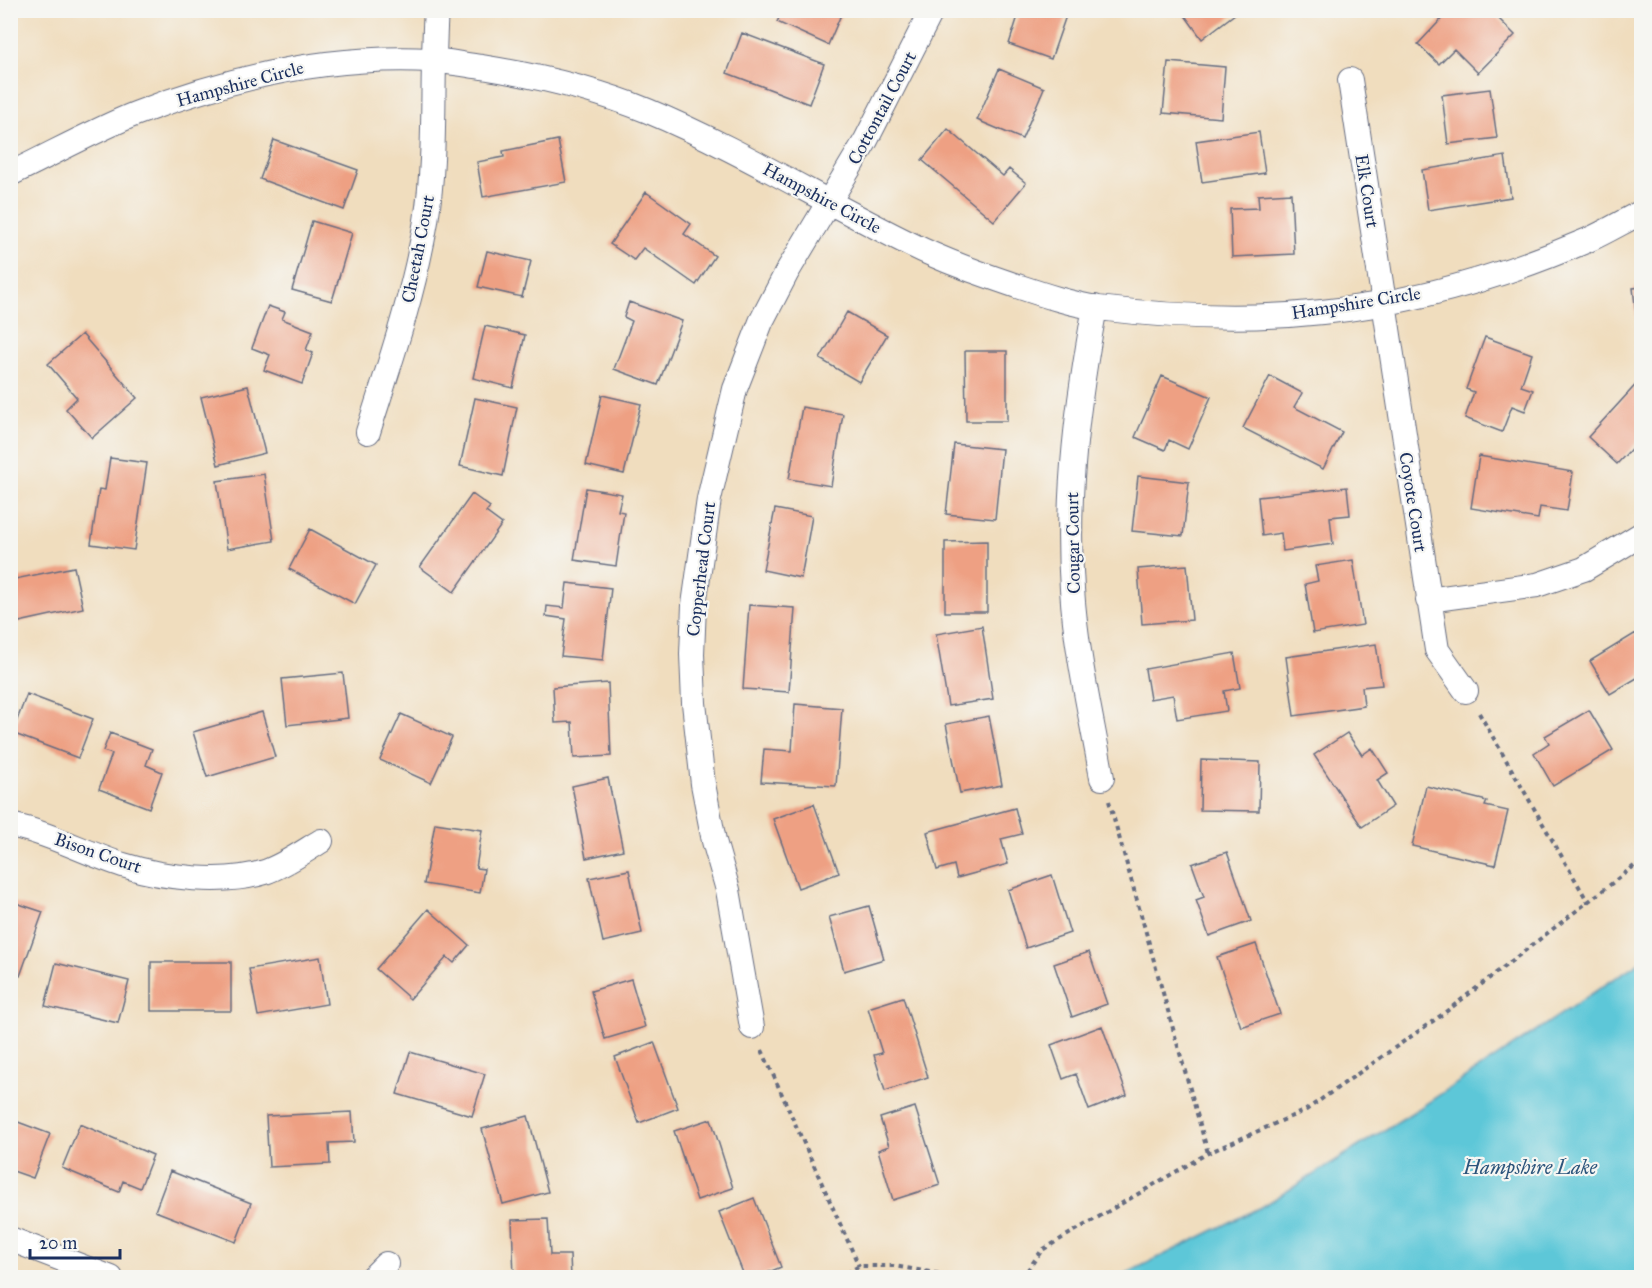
<svg xmlns="http://www.w3.org/2000/svg" width="1652" height="1288" viewBox="0 0 1652 1288" font-family="'IM FELL Great Primer',serif">
<style>
.water{fill:#5dc7d8;stroke:#3c7b9b;stroke-width:1.5}
.building{fill:#eea083}
.lines{fill:none;stroke-linecap:round;stroke-linejoin:round}
.minor-casing{stroke:#666c80;stroke-width:26}
.path{stroke:#666c80;stroke-width:4;stroke-dasharray:4.5 4.5;stroke-linecap:butt}
.minor{stroke:#fff;stroke-width:24}
.labels{text-anchor:middle;dominant-baseline:central;stroke-width:4.5;stroke-linejoin:round;paint-order:stroke}
.street-label{font-size:18px;fill:#1b2f5e;stroke:#f6f6f2}
.water-label{font-size:20px;font-style:italic;fill:#2c557c;stroke:#f6f6f2}
</style>
<rect width="100%" height="100%" fill="#f6f6f2"/>
<filter id="ink" filterUnits="userSpaceOnUse"><feTurbulence type="fractalNoise" baseFrequency=".0167" numOctaves="2"/><feDisplacementMap in="SourceGraphic" scale="12" xChannelSelector="R" yChannelSelector="G"/><feConvolveMatrix kernelMatrix="1 2 1 2 8 2 1 2 1" color-interpolation-filters="sRGB"/></filter>
<filter id="wash" filterUnits="userSpaceOnUse"><feTurbulence type="fractalNoise" baseFrequency=".008" numOctaves="4" result="noise"/><feDisplacementMap in="SourceGraphic" scale="24" xChannelSelector="R" yChannelSelector="G"/><feGaussianBlur stdDeviation="1.35" result="paint"/><feColorMatrix in="noise" values="0 0 0 0 0 0 0 0 0 0 0 0 0 0 0 0 0 1.4 0 .05"/><feComposite in="paint" operator="in"/></filter>
<g filter="url(#wash)">
<rect width="100%" height="100%" fill="#f0ddbe"/>
<!-- water -->
<path class="water" d="M1641,961v316h-522l146,-72 153,-96z"/>
<g id="blocks">
<!-- building -->
<path class="building" d="M783,10h60l-15,35 -51,-23z
M1020,10h48l-17,49 -42,-15z
M1181,10h59l-38,29z
M1450,10h40l25,25 -37,38 -24,-24 -15,15 -21,-20z
M742,33l82,31 -15,40 -82,-31z
M1168,62l57,5 -4,51 -58,-5z
M999,69l45,19 -22,51 -45,-19z
M1490,89l7,49 -49,6 -6,-49z
M948,129l55,47 6,-7 17,14 -32,38 -72,-61z
M1259,132l6,41 -63,9 -6,-41z
M274,140l84,30 -14,40 -84,-31z
M558,140l8,42 -83,15 -6,-35 27,-5 -1,-6z
M1505,156l6,41 -83,13 -6,-40z
M646,192l45,32 -7,10 31,22 -19,29 -53,-37 -9,12 -24,-16z
M1291,193l3,61 -62,3 -2,-48 29,-1 -1,-13z
M312,221l40,12 -20,68 -40,-11z
M487,251l44,10 -9,36 -44,-10z
M1642,287v59l-2,1 -7,-59z
M629,302l53,19 -24,64 -44,-16 18,-48 -8,-4z
M268,306l17,6 -3,7 31,12 -7,19 7,3 -11,31 -38,-14 6,-15 -18,-7z
M847,312l40,23 -28,47 -39,-23z
M485,326l40,9 -12,53 -40,-10z
M82,334l55,64 -45,40 -26,-29 11,-11 -29,-34z
M1485,337l47,17 -11,32 12,4 -8,21 -13,-5 -10,26 -37,-14 9,-26 -8,-3z
M965,351h42v70h-41z
M1162,376l49,21 -23,52 -19,-9 -4,10 -30,-13z
M1270,376l32,17 -8,14 48,25 -19,37 -80,-41z
M1642,378v59l-25,27 -29,-27z
M248,386l17,67 -47,12 -17,-68z
M602,395l39,9 -17,70 -38,-9z
M475,398l42,9 -14,69 -43,-10z
M802,407l41,7 -12,72 -42,-7z
M954,444l48,5 -7,70 -49,-5z
M1479,456l94,16 -6,39 -27,-4 -2,12 -67,-11z
M110,458l37,5 -13,87 -43,-6 8,-55 6,1z
M264,474l10,67 -47,8 -10,-68z
M1138,476l51,6 -6,54 -51,-5z
M1347,487l3,28 -20,2 3,27 -50,7 -2,-18 -19,3 -4,-39z
M586,488l36,6 -4,17 6,1 -8,54 -42,-6z
M472,494l18,13 -4,5 16,12 -48,68 -34,-25z
M775,509l37,7 -11,62 -38,-8z
M310,529l66,36 -21,39 -66,-35z
M987,541v71h-42v-70z
M1353,560l10,65 -50,8 -8,-49 13,-3 -3,-15z
M1187,565l5,55 -50,4 -4,-55z
M74,567l9,41 -73,16v-44z
M567,583l44,5 -8,72 -42,-4 5,-37 -20,-3 1,-10 17,2z
M749,605l46,3 -6,84 -46,-3z
M982,626l11,73 -45,7 -12,-72z
M1636,633l6,10v32l-32,19 -20,-33z
M1376,644l6,41 -20,2 2,19 -70,10 -8,-59z
M1234,653l6,35 -16,3 3,20 -50,8 -4,-24 -23,4 -5,-30z
M343,673l5,45 -61,7 -5,-46z
M608,683l3,73 -37,2 -2,-36 -17,1 -2,-36z
M27,694l66,25 -15,39 -66,-25z
M795,704l47,4 -6,78 -75,-4 3,-33 28,2z
M1589,710l24,40 -60,36 -19,-33 15,-10 -4,-7z
M262,712l13,45 -68,20 -14,-45z
M401,714l51,23 -21,46 -51,-23z
M989,716l13,69 -42,8 -14,-69z
M110,733l42,16 -6,16 16,7 -13,36 -50,-19 13,-35 -9,-3z
M1347,733l15,22 10,-7 16,25 -11,7 16,26 -31,21 -48,-72z
M1201,760l59,2 -1,49 -59,-1z
M608,778l15,72 -37,8 -14,-72z
M1426,786l61,15 -2,5 23,5 -13,54 -83,-19z
M814,804l25,69 -41,15 -25,-69z
M1015,808l7,26 -21,5 7,25 -51,14 -3,-13 -17,5 -10,-38z
M435,823l47,7 -6,38 8,1 -4,24 -56,-9z
M1227,852l24,69 -42,15 -13,-36 8,-3 -12,-33z
M629,870l13,63 -39,9 -14,-64z
M1052,875l18,58 -44,15 -18,-58z
M10,901l33,11 -23,64 -10,-4z
M869,906l15,53 -40,12 -15,-54z
M428,909l41,36 -15,18 -7,-6 -37,42 -34,-30z
M1256,944l24,70 -39,13 -24,-70z
M1089,952l18,52 -35,13 -18,-53z
M320,957l7,47 -69,12 -9,-47z
M151,962h80v49h-80z
M56,963l73,18 -11,42 -73,-17z
M631,979l14,48 -40,12 -14,-48z
M903,997l25,80 -43,14 -11,-36 8,-2 -14,-45z
M1102,1026l25,69 -38,15 -13,-36 -13,5 -12,-34z
M654,1042l24,66 -39,15 -24,-66z
M410,1052l75,22 -13,42 -75,-22z
M915,1107l25,78 -47,15 -15,-50 11,-4 -9,-28z
M352,1112l2,30 -25,1 1,21 -61,3 -3,-51z
M528,1116l20,76 -45,12 -21,-75z
M10,1119l40,15 -17,44 -23,-8z
M711,1119l22,69 -36,12 -23,-69z
M80,1124l73,31 -13,33 -17,-7 -4,11 -57,-24z
M170,1171l81,32 -15,39 -81,-31z
M754,1198l27,69 -26,11h-10l-26,-66z
M548,1219l2,36h20l1,23h-57l-2,-58z"/>
</g>
</g>
<g filter="url(#ink)">
<use href="#blocks" fill-opacity="0" stroke="#666c80" stroke-width="1.5"/>
<g class="lines">
<!-- minor casing -->
<g class="minor-casing">
<path id="minor" d="M1350,80l87,570 29,41
M10,174c42,-20 83,-43 125,-60 95,-37 193,-59 295,-54 17,1 35,5 52,7 56,9 113,22 166,44 91,38 174,90 262,133 34,17 69,29 104,41 27,9 56,19 84,23 73,9 151,12 224,4 91,-9 182,-36 266,-72 18,-8 36,-19 54,-28
M1095,307c-17,92 -30,188 -23,282 4,63 19,126 30,189
M368,432c22,-69 46,-139 58,-211 11,-69 5,-141 10,-211
M1428,600l109,-15 47,-16 58,-35
M10,825c40,8 75,28 113,40 41,13 101,20 142,7 20,-7 38,-20 56,-31
M752,1027l-24,-137 -14,-49 -11,-57 -9,-81 -2,-49 2,-49 15,-106 26,-110 26,-67 26,-50 79,-132 66,-130
M10,1239l101,39
M372,1278l14,-14"/>
</g>
<!-- path -->
<path class="path" d="M1479,713l109,189
M1109,801l99,352
M762,1050l97,216
M839,1278l20,-12h35l71,12
M1022,1278l20,-28 166,-97 98,-43 137,-96 199,-154"/>
<!-- minor -->
<use href="#minor" class="minor"/>
</g>
</g>
<g class="labels">
<!-- street labels -->
<g class="street-label">
<text transform="translate(240 84) rotate(-15)">Hampshire Circle</text>
<text transform="translate(882 108) rotate(-62)">Cottontail Court</text>
<text transform="translate(1367 191) rotate(81)">Elk Court</text>
<text transform="translate(822 198) rotate(28)">Hampshire Circle</text>
<text transform="translate(418 249) rotate(-79)">Cheetah Court</text>
<text transform="translate(1356 303) rotate(-9)">Hampshire Circle</text>
<text transform="translate(1413 502) rotate(81)">Coyote Court</text>
<text transform="translate(1073 543) rotate(-91)">Cougar Court</text>
<text transform="translate(701 569) rotate(-83)">Copperhead Court</text>
<text transform="translate(98 853) rotate(19)">Bison Court</text>
</g>
<!-- water labels -->
<g class="water-label">
<text x="1530" y="1167">Hampshire Lake</text>
</g>
</g>
<!-- margin -->
<rect width="1652" height="1288" fill="none" stroke="#f6f6f2" stroke-width="36"/>
<!-- scale -->
<path d="M30 1249v9h90v-9" fill="none" stroke="#1b2f5e" stroke-width="3"/>
<text x="39" y="1249" font-size="18" fill="#1b2f5e" stroke="#f6f6f2" stroke-width="4.5" paint-order="stroke">20 m</text>
</svg>
